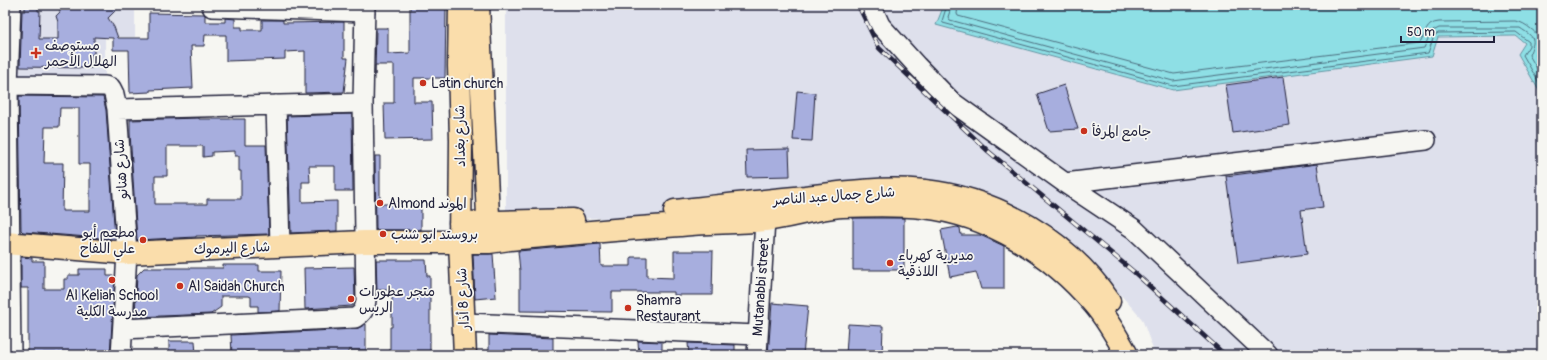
<svg xmlns="http://www.w3.org/2000/svg" width="1547" height="360" viewBox="0 0 1547 360" font-family="Pangolin,'Playpen Sans Arabic',sans-serif">
<style>
.built{fill:#dee0ec}
.water{fill:#8edfe5;stroke:#6393a1}
.lines{fill:none;stroke-linecap:round;stroke-linejoin:round}
.shore{stroke:#4d6e7f;stroke-width:1}
.building{fill:#a7aede;stroke:#22223b;fill-rule:evenodd}
.minor-casing{stroke:#22223b;stroke-width:22}
.major-casing{stroke:#22223b;stroke-width:25}
.minor{stroke:#f6f6f2;stroke-width:19}
.major{stroke:#faddab;stroke-width:22}
.rail-casing{stroke:#22223b;stroke-width:4.5}
.rail{stroke:#f6f6f2;stroke-width:3;stroke-dasharray:9;stroke-linecap:butt}
.poi-dot{fill:#c8321e;stroke:#f6f6f2;stroke-width:1.5}
.labels{text-anchor:middle;dominant-baseline:central;stroke-width:3.5;stroke-linejoin:round;paint-order:stroke}
.poi-label{font-size:14px;fill:#22223b;stroke:#f6f6f2;text-anchor:start}
.street-label{font-size:14px;fill:#22223b;stroke:#f6f6f2}
</style>
<rect width="100%" height="100%" fill="#f6f6f2"/>
<filter id="ink" filterUnits="userSpaceOnUse"><feTurbulence type="fractalNoise" baseFrequency=".025" numOctaves="2"/><feDisplacementMap in="SourceGraphic" scale="8" xChannelSelector="R" yChannelSelector="G"/><feConvolveMatrix kernelMatrix="1 2 1 2 8 2 1 2 1" color-interpolation-filters="sRGB"/></filter>
<g filter="url(#ink)">
<!-- built -->
<path class="built" d="M17,5h118v32h-30v43h-89z
M506,5h438l-8,20 502,12 78,-1 9,7 -7,11 24,42v259h-387l-13,-36 -60,-68 -60,-35 -57,-18 -245,19 -214,2z"/>
<!-- water -->
<path class="water" d="M944,5h598v91l-24,-42 7,-11 -9,-7 -78,1 -6,19 -259,34 -237,-65z"/>
<g class="lines">
<!-- shore -->
<path class="shore" d="M947,5l-5,16 1,2 230,63 255,-33 6,-17 4,-3 78,-1 13,10v4l-6,9 19,33
M952,5l-4,12 2,3 223,61 251,-33 7,-16 8,-4h81c15,10 16,10 9,27l13,22
M958,5l-1,9 1,2 216,58 246,-31c6,-9 5,-20 19,-21l76,-1c7,1 11,4 16,8 10,7 10,15 5,26l6,10"/>
</g>
<!-- building -->
<path class="building" d="M60,5h61l-13,13 6,9 4,11h31v-25l55,1 1,1v7h20v-4l10,1v8h7v3h20v-10h21v3l61,-1v36h4l-4,34 -39,1v-42l-20,1v7l-59,2v-26h-21l-1,11h-13l2,42 -43,2v2l-20,1 -1,-43h-16v-12l-19,-1v17h-2v14l-72,-1 2,-56h3v-4h13v4h2l-1,28h19v-17l-2,-6 4,-4z
M410,5h36l-1,73h-31v24h18l1,37 -48,1 -1,-37h10v-38h-19v10l1,-47h12v26l22,-1z
M1283,77l7,48 -57,8 -7,-48z
M1064,85l14,44 -29,2 -12,-37z
M797,91l18,2 -3,48 -19,-1z
M19,96l84,1 3,13 9,128 -1,1 -91,-7 -2,-2zM60,108h19v56h11v47h-28l1,-48h-19l1,-36h14z
M352,114l1,77h-18v-25h-26l1,16h-8v20l35,-1v30l-46,2 -4,-117z
M199,118v1h46v26h21l3,89 -73,2v1l-59,3 -7,-107v-13zM167,146h36v11l9,-1v-4l23,-1v5h4v15h2v28h-34v5h-52v-28h12z
M789,149l1,27 -43,1 -1,-27z
M375,156h5v48h41v26h-45z
M1317,164l6,43 -22,3 6,44 -69,9 -12,-87z
M853,218h51v52h-51z
M957,227l3,1 1,7h19l24,11v43h-23l-5,-17 -26,5 -9,-47z
M600,244l1,22h30v-9h16v20l27,1v-27h39l-1,44h-38v-3h-62v20l-92,-1v-40l-2,-20z
M473,254h20l3,43 -21,2z
M21,257l11,1v3h12v28h20v-10h4v-4h11v-6h28v7h8l-5,79h-44v-2h-23v2h-15v-67h-7z
M376,260h50l1,16h3v79h-40v-28h2v-37h-15z
M223,265h36v6h22l-1,40 -22,1v-6h-7v-9l-2,-1h-28v11l-10,7 -74,3 -2,-1 2,-41 7,-7h79z
M354,267l1,32 -3,7 -47,3 -1,-41z
M772,303l36,3 -5,49h-35z
M366,324v26h-17v3h-20v2h-97l-1,-20 125,-6z
M848,324l35,2 -1,29h-36z
M489,335l64,3v17h-64z
M169,341h26l1,14h-27z
M638,341l24,1v13h-23z
M688,343l47,2v10h-46z"/>
<g class="lines">
<!-- minor casing -->
<g class="minor-casing">
<path id="minor" d="M871,5l9,20 37,41 35,36 113,81 69,46 134,126
M212,7l153,5
M8,85l97,1 6,2 3,6 3,15 10,144 -6,102
M276,105l4,141
M117,109l246,-6
M1065,183l361,-43
M464,323l294,12
M123,329l232,-11c8,-5 10,-9 11,-18l-3,-197 2,-98
M11,355l-3,-270 3,-80
M757,355l8,-135"/>
</g>
<!-- major casing -->
<g class="major-casing">
<path id="major" d="M460,5l-1,61 2,74 -1,102 5,113
M478,5l11,232
M675,211c44,-5 87,-10 130,-14 39,-5 80,-10 120,-6 73,8 143,50 184,110
M460,223l113,-3
M5,243l122,10 237,-11h125l21,-3c57,-5 113,-10 170,-14 28,-3 56,-2 85,-5 25,-3 51,-12 77,-14 26,-1 55,-2 81,1 66,7 129,47 171,97 13,15 23,33 33,51"/>
</g>
<!-- minor -->
<use href="#minor" class="minor"/>
<!-- major -->
<use href="#major" class="major"/>
<!-- rail casing -->
<g class="rail-casing">
<path id="rail" d="M858,5l21,43 109,103 146,121 91,83"/>
</g>
<!-- rail -->
<use href="#rail" class="rail"/>
</g>
</g>
<!-- markers -->
<g class="poi-dot">
<path d="M34 47h4v4h4v4h-4v4h-4v-4h-4v-4h4z"/>
<circle cx="423" cy="83" r="4"/>
<circle cx="1084" cy="131" r="4"/>
<circle cx="380" cy="203" r="4"/>
<circle cx="383" cy="234" r="4"/>
<circle cx="143" cy="240" r="4"/>
<circle cx="890" cy="263" r="4"/>
<circle cx="112" cy="280" r="4"/>
<circle cx="180" cy="286" r="4"/>
<circle cx="351" cy="299" r="4"/>
<circle cx="628" cy="308" r="4"/>
</g>
<g class="labels">
<!-- poi labels -->
<g class="poi-label">
<text x="45" y="45">مستوصف<tspan x="45" dy="16">الهلال الأحمر</tspan></text>
<text x="431" y="83">Latin church</text>
<text x="1092" y="131">جامع المرفأ</text>
<text x="388" y="203">Almond الموند</text>
<text x="135" y="232" text-anchor="end">مطعم أبو<tspan x="135" dy="16">علي اللفاح</tspan></text>
<text x="391" y="234">بروستد ابو شنب</text>
<text x="898" y="255">مديرية كهرباء<tspan x="898" dy="16">اللاذقية</tspan></text>
<text x="188" y="286">Al Saidah Church</text>
<text x="359" y="291">متجر عطورات<tspan x="359" dy="16">الريس</tspan></text>
<text x="112" y="295" text-anchor="middle">Al Keliah School<tspan x="112" dy="16">مدرسة الكلية</tspan></text>
<text x="636" y="300">Shamra<tspan x="636" dy="16">Restaurant</tspan></text>
</g>
<!-- street labels -->
<g class="street-label">
<text transform="translate(460 136) rotate(-91)">شارع بغداد</text>
<text transform="translate(121 169) rotate(-94)">شارع هنانو</text>
<text transform="translate(834 196) rotate(-4)">شارع جمال عبد الناصر</text>
<text transform="translate(232 248) rotate(-2)">شارع اليرموك</text>
<text transform="translate(761 287) rotate(-86)">Mutanabbi street</text>
<text transform="translate(463 299) rotate(-93)">شارع 8 أذار</text>
</g>
</g>
<!-- margin -->
<rect width="1547" height="360" fill="none" stroke="#f6f6f2" stroke-width="20"/>
<rect x="10" y="10" width="1527" height="340" fill="none" stroke="#22223b" stroke-width="1.5" filter="url(#ink)"/>
<!-- scale -->
<path d="M1401 36v6h93v-6" fill="none" stroke="#22223b" stroke-width="2"/>
<text x="1407" y="36" font-size="12" fill="#22223b" stroke="#f6f6f2" stroke-width="3" paint-order="stroke">50 m</text>
</svg>
